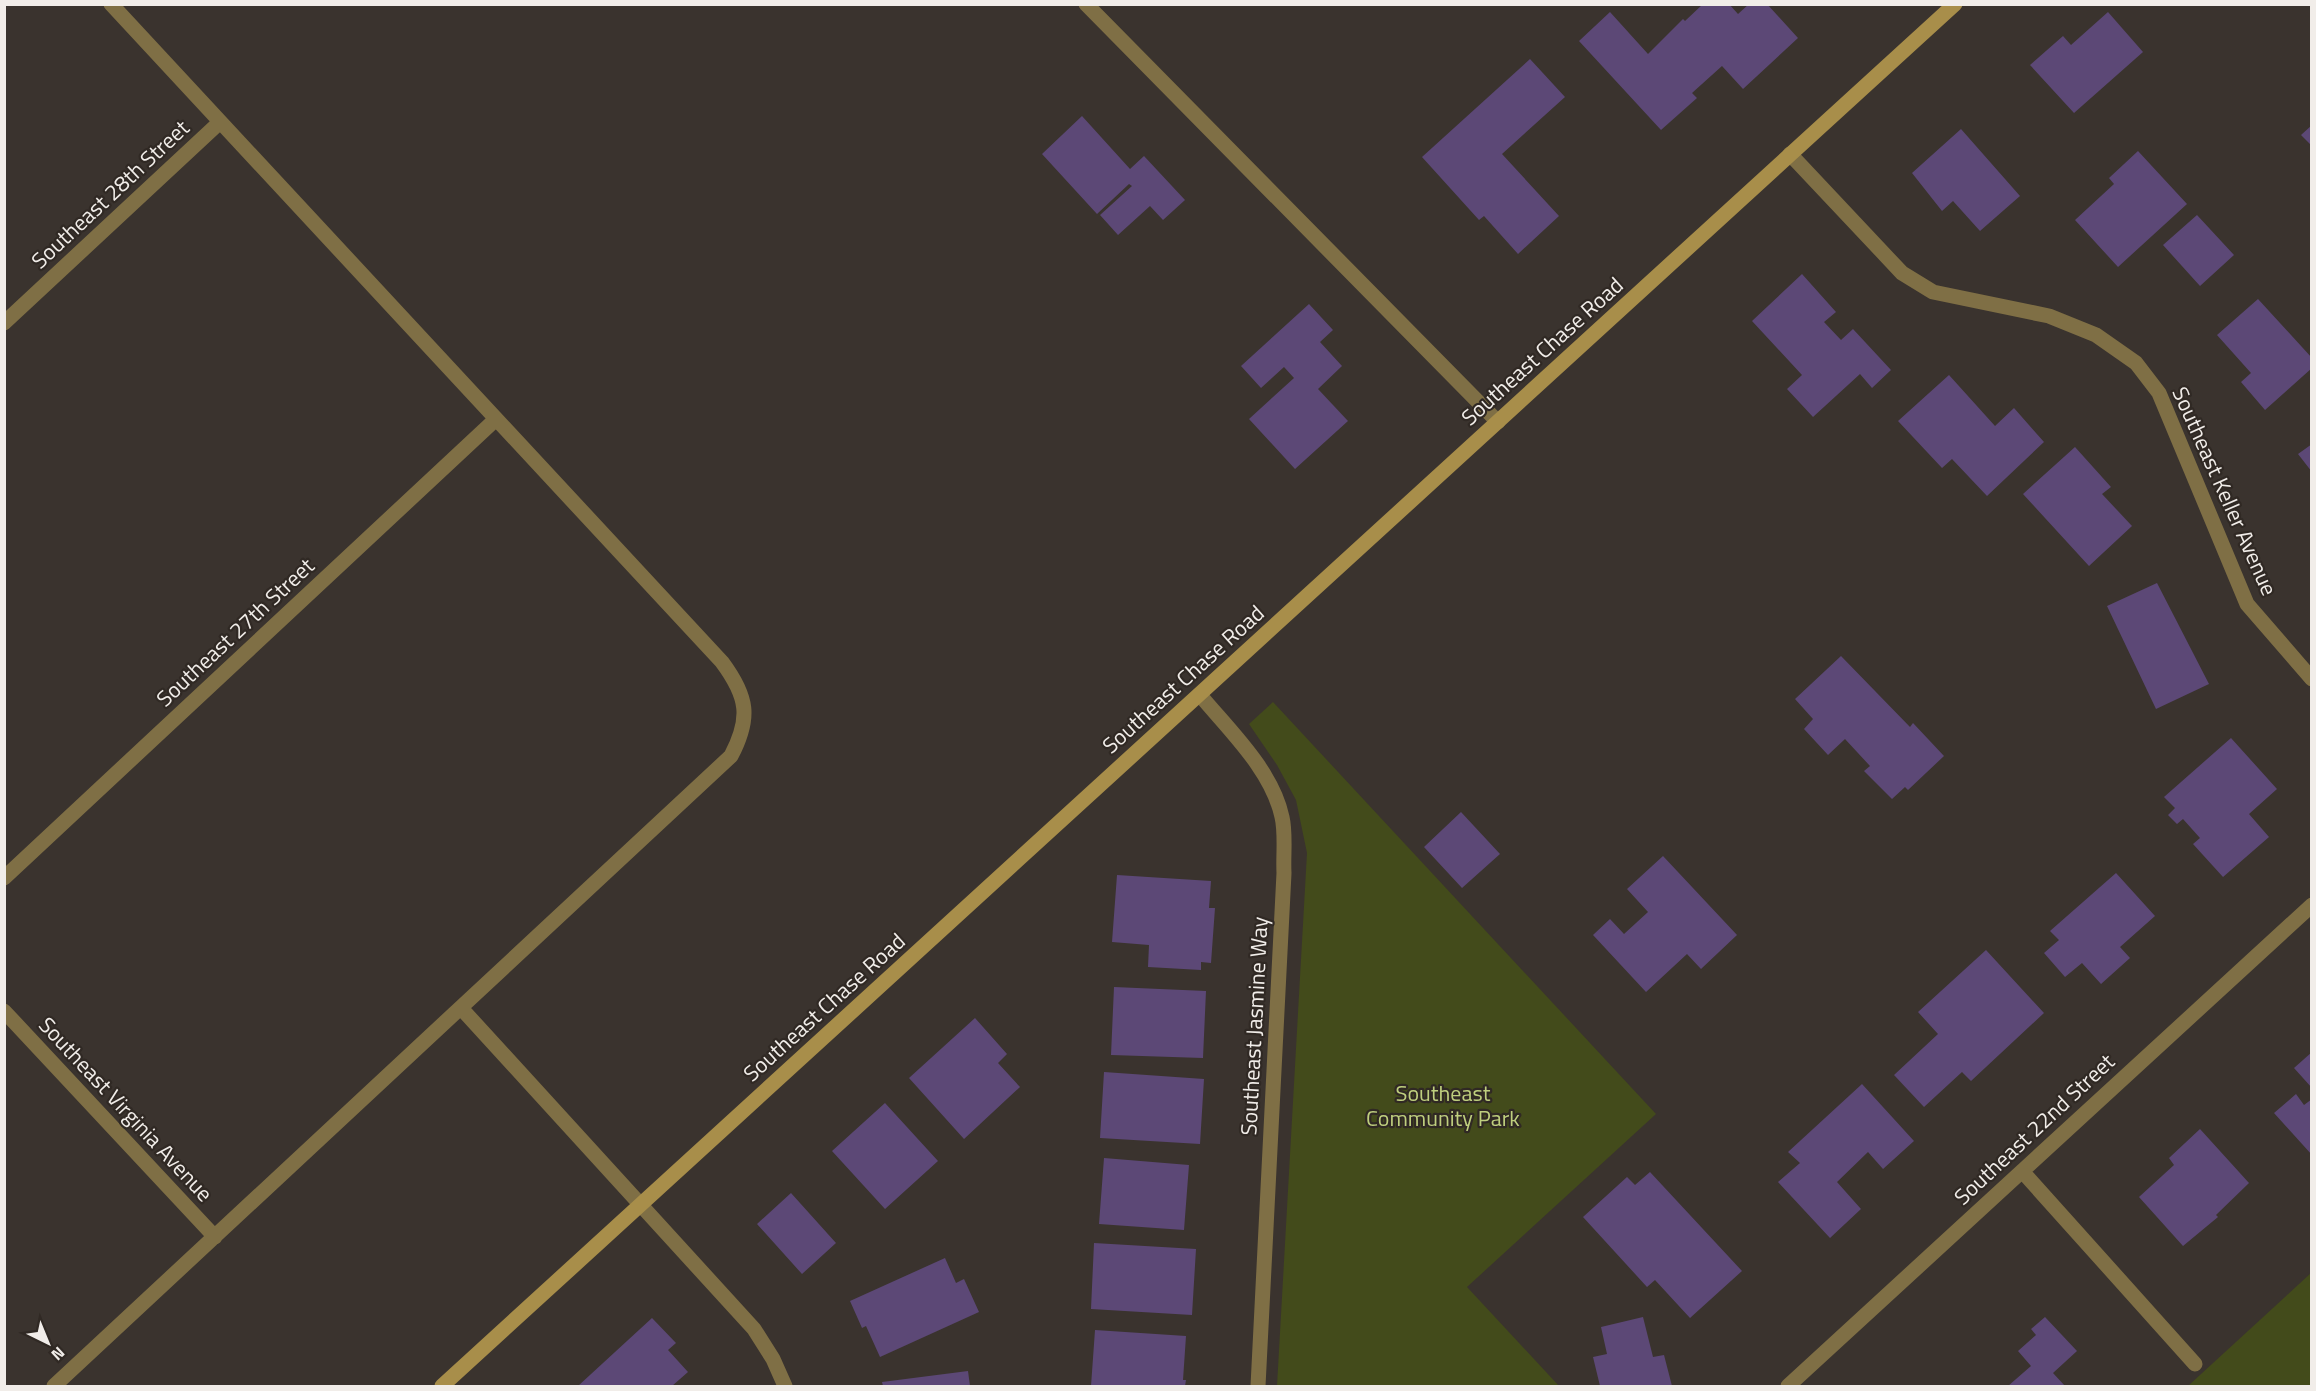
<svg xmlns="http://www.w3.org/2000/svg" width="2316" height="1391" viewBox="0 0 2316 1391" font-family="'Titillium Web',sans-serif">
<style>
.green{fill:#434b1b}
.building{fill:#5c4876}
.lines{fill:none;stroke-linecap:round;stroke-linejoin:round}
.lane{stroke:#7f6f45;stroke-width:15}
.street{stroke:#7f6f45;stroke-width:15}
.secondary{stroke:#a88e4a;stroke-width:15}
.labels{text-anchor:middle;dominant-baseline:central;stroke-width:4.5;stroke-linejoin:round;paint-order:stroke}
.street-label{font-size:22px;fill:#f1ede9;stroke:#302924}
.park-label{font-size:22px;fill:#bfcf7e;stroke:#302924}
</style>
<rect width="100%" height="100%" fill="#3a332e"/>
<!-- green -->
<path class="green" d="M1273,702l383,412 -189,173 92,99h-282l30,-533 -11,-53 -19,-35 -28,-41z
M2311,1273v113h-123z"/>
<!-- building -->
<path class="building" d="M1703,4h26l9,10 11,-10h18l31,34 -55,51 -21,-23 -30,27 5,5 -36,32 -82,-89 31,-29 38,42 35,-35 2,2z
M2108,12l35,40 -69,61 -44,-48 33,-29 8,9z
M1530,59l35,38 -63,57 57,62 -41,38 -34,-38 -5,4 -57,-63z
M1082,116l48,53 14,-13 41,44 -22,20 -13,-14 -32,29 -18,-20 32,-29 -3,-2 -32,30 -55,-60z
M2312,125v21l-11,-11z
M1961,129l59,67 -40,35 -27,-30 -11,10 -30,-38z
M2138,151l49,53 -69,63 -43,-47 39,-36 -5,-6z
M2197,215l37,40 -34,31 -37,-41z
M1802,274l34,38 -12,10 17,18 12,-11 38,41 -19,18 -12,-14 -47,43 -26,-28 15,-14 -50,-54z
M2258,299l54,59v10l-47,42 -24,-28 10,-9 -34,-38z
M1309,304l24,26 -13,12 22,24 -24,23 30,32 -53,48 -46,-50 45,-41 -10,-11 -23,21 -20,-22z
M1949,375l46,51 19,-18 30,34 -57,54 -35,-37 -10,9 -44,-47z
M2312,444v28l-14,-18z
M2075,447l36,40 -9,7 30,32 -43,40 -66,-72z
M2157,583l52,101 -53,25 -49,-103z
M1841,656l69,71 3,-4 31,33 -36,34 -3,-3 -13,12 -28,-28 6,-5 -25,-27 -17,16 -24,-26 9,-10 -18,-20z
M2231,738l46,51 -28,25 20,23 -46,40 -30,-33 7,-6 -17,-19 -6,5 -9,-9 7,-7 -11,-11z
M1461,812l39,42 -38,34 -38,-41z
M1663,856l74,79 -36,34 -14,-15 -41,38 -53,-57 17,-16 14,15 24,-22 -21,-23z
M2116,873l39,43 -35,31 10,11 -29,26 -19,-21 -17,14 -21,-24 15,-13 -9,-9z
M1117,875l94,6 -2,27h6l-4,55 -10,-1v8l-53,-3 1,-22 -37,-3z
M1986,950l58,63 -73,68 -9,-9 -38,35 -30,-32 44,-41 -20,-22z
M1114,987l92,4 -3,67 -92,-3z
M975,1018l32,36 -9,9 22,24 -56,52 -55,-61z
M2312,1052v36l-18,-20z
M1104,1072l100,7 -4,65 -100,-6z
M1862,1084l52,57 -31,28 -15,-17 -31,30 24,27 -31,29 -52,-56 22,-19 -12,-11z
M2296,1094l8,11 8,-6v56l-38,-42z
M885,1103l53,58 -53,48 -53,-58z
M2200,1129l49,54 -33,32 2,2 -35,29 -44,-49 35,-32 -5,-7z
M1104,1158l85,7 -5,65 -85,-6z
M1650,1172l92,99 -52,47 -35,-38 -8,7 -64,-70 44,-40 8,8z
M791,1193l45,50 -34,31 -45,-50z
M1094,1243l102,6 -4,66 -101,-6z
M945,1258l11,25 8,-4 15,33 -99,45 -14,-31 -4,2 -12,-27z
M1643,1317l10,40 11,-2 8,31h-72l-7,-29 14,-3 -6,-27z
M2045,1317l32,34 -24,22 12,13h-57l23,-20 -13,-15 18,-16 -5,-6z
M652,1318l24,25 -8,7 20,22 -16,14h-94z
M1095,1330l91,6 -3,44h3l-1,6h-94z
M968,1371l2,15h-87l-1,-4z"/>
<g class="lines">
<!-- lane -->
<path class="lane" d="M1086,4l412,418"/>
<!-- street -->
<path class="street" d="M1790,154l112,119 31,19 116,24 47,19 40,28 23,30 88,211 65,75
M4,323l216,-201
M1200,695c29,35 72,75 82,122 4,17 1,38 2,56l-26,513
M4,878l492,-459
M461,1008l293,321 19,30 12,27
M4,1011l211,226
M2022,1171l173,193
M54,1386l677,-630c20,-38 17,-59 -9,-94l-611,-658
M1788,1386l524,-481"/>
<!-- secondary -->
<path class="secondary" d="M442,1386l1513,-1382"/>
</g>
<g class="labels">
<!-- street labels -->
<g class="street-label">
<text transform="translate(110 194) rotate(-43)">Southeast 28th Street</text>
<text transform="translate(1542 351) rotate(-42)">Southeast Chase Road</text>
<text transform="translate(2225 491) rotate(66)">Southeast Keller Avenue</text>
<text transform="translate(235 632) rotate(-43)">Southeast 27th Street</text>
<text transform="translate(1183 679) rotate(-42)">Southeast Chase Road</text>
<text transform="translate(824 1007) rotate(-42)">Southeast Chase Road</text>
<text transform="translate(1254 1026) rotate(-87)">Southeast Jasmine Way</text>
<text transform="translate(126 1109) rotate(47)">Southeast Virginia Avenue</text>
<text transform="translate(2034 1129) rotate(-43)">Southeast 22nd Street</text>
</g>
<!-- park labels -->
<g class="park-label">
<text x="1443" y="1093">Southeast<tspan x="1443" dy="25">Community Park</tspan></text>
</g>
</g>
<!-- border -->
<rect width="2316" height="1391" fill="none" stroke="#f1ede9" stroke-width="12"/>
<!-- north arrow -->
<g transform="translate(48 1343) rotate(137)" stroke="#302924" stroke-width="4.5" paint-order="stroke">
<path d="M0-4.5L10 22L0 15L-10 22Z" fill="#f1ede9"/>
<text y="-9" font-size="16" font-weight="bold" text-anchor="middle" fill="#f1ede9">N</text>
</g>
</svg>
